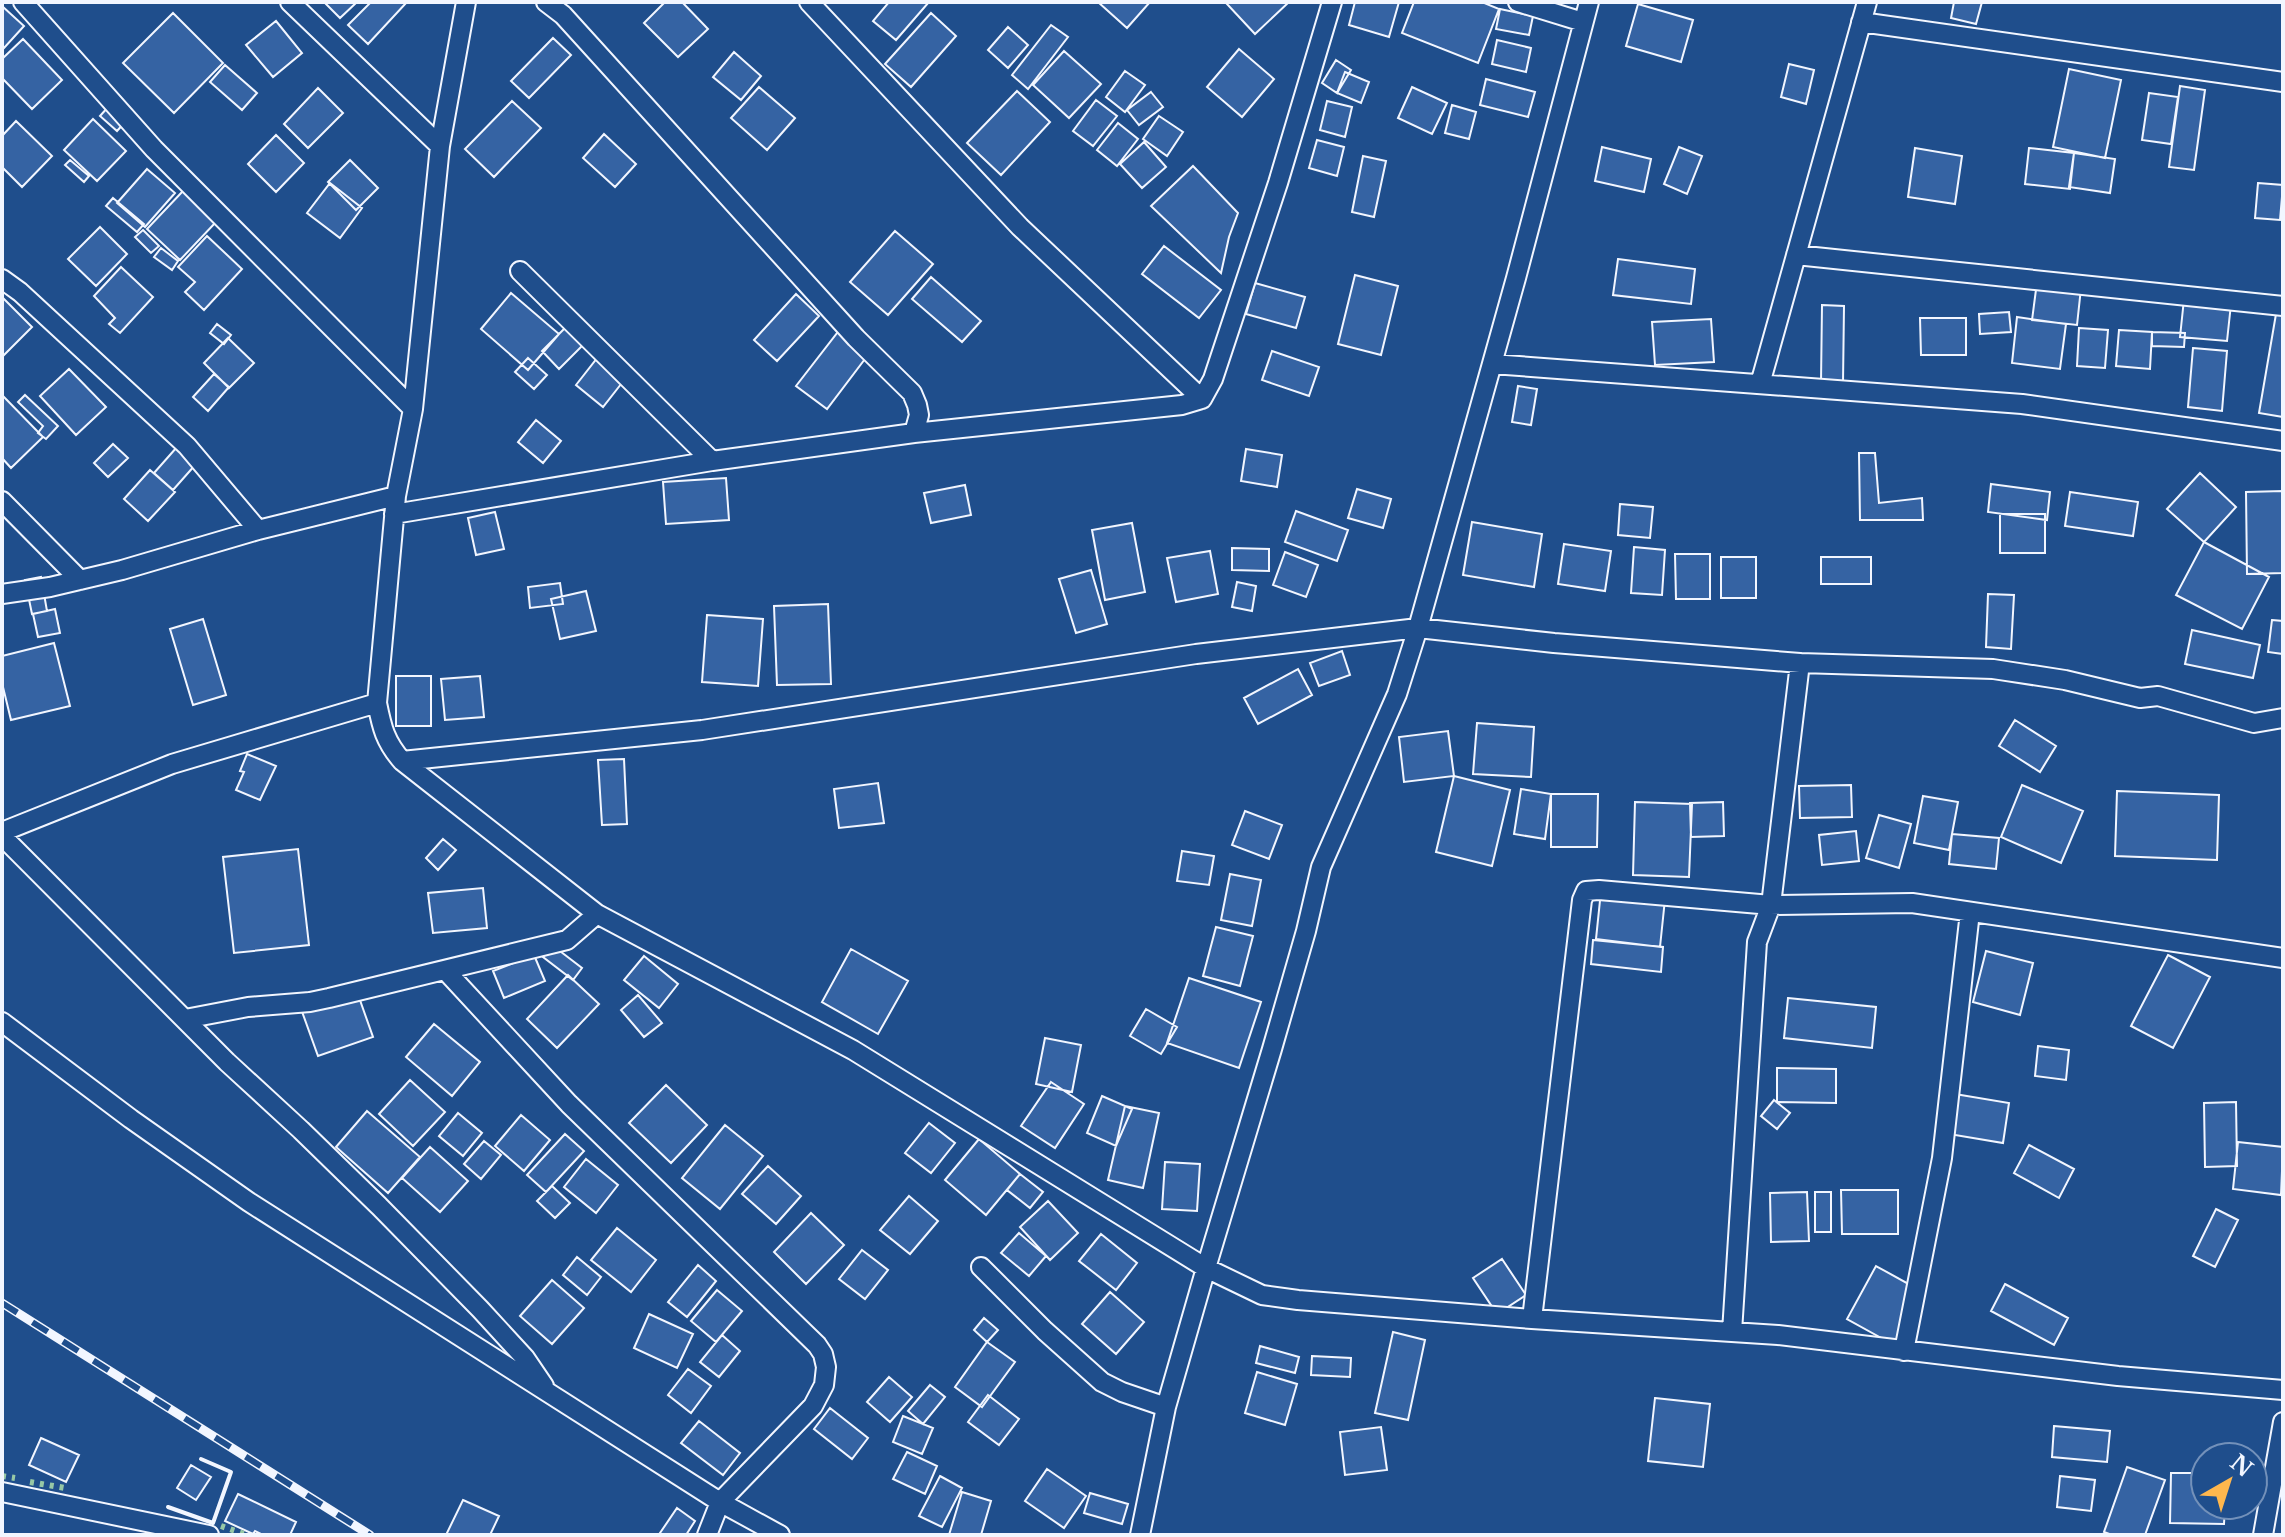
<svg xmlns="http://www.w3.org/2000/svg" width="2285" height="1537" viewBox="0 0 2285 1537" font-family="'Libre Baskerville',serif">
<style>
.building{fill:#3563a3;stroke:#f2f6ff;stroke-width:2}
.lines{fill:none;stroke-linecap:round;stroke-linejoin:round}
.street-casing{stroke:#f2f6ff;stroke-width:22}
.street{stroke:#1f4e8c;stroke-width:18}
.rail-casing{stroke:#f2f6ff;stroke-width:9}
.rail{stroke:#1f4e8c;stroke-width:6;stroke-dasharray:18;stroke-linecap:butt}
.hedge{stroke:#97c8a6;stroke-width:6;stroke-dasharray:4 6;stroke-linecap:butt}
.wall{stroke:#f2f6ff;stroke-width:4}
</style>
<rect width="100%" height="100%" fill="#1f4e8c"/>
<!-- building -->
<path class="building" d="M324,2h33l-17,16z
M371,2h36l-39,42 -20,-19z
M665,2h17l26,27 -30,28 -34,-34z
M889,2h40l-33,38 -23,-19z
M1098,2h52l-23,26z
M1229,2h60l-34,32 -28,-30z
M1355,2h44l-10,35 -40,-12z
M1414,2h68l17,7 -21,54 -76,-30z
M1954,2h28l-6,22 -25,-6z
M1638,4l55,16 -12,42 -55,-16z
M2,6l22,20 -20,22 -2,-1z
M1500,9l33,7 -4,19 -33,-6z
M173,13l50,50 -49,50 -51,-50z
M931,13l25,23 -45,51 -26,-23z
M276,21l26,32 -29,24 -27,-32z
M1051,25l17,12 -40,52 -16,-14z
M1008,27l20,18 -20,23 -20,-18z
M553,38l18,17 -42,43 -18,-17z
M23,39l39,41 -30,29 -30,-31v-19z
M1497,40l34,8 -5,24 -34,-8z
M1239,49l35,30 -32,38 -35,-30z
M1064,51l37,33 -32,34 -36,-33z
M734,52l27,24 -20,24 -28,-23z
M1336,60l15,10 -14,23 -15,-10z
M1789,64l25,6 -8,34 -25,-7z
M225,65l32,28 -15,17 -32,-28z
M2069,69l52,11 -16,78 -52,-11z
M1125,71l20,14 -20,27 -19,-15z
M1345,72l24,10 -8,21 -24,-10z
M1486,79l49,13 -7,25 -48,-12z
M2180,86l25,4 -11,80 -25,-3z
M759,87l36,31 -28,32 -36,-32z
M1412,87l35,16 -15,31 -34,-16z
M318,88l25,25 -35,35 -24,-24z
M1017,91l33,31 -49,53 -34,-32z
M1151,92l12,15 -24,18 -12,-15z
M2149,93l29,4 -7,47 -29,-4z
M1096,100l21,16 -24,30 -20,-15z
M512,101l29,27 -47,49 -29,-28z
M1327,101l25,6 -7,30 -25,-7z
M1452,105l24,7 -7,27 -24,-6z
M109,106l17,15 -9,10 -17,-15z
M1159,116l24,16 -16,24 -24,-17z
M93,119l33,32 -29,30 -33,-31z
M16,121l36,35 -30,31 -20,-20v-31z
M1118,123l20,16 -21,27 -20,-16z
M604,134l32,30 -21,23 -32,-29z
M276,135l28,28 -28,29 -28,-28z
M1317,140l27,7 -7,29 -28,-8z
M1144,142l22,25 -24,21 -22,-24z
M1602,147l49,12 -7,33 -49,-11z
M1679,147l23,9 -15,38 -23,-10z
M1915,148l47,8 -7,48 -47,-7z
M2029,148l45,5 -4,36 -45,-5z
M2074,153l41,6 -5,34 -41,-6z
M1363,156l23,5 -12,56 -22,-5z
M70,160l19,16 -5,6 -19,-17z
M350,160l28,28 -22,22 -28,-28z
M1193,166l45,47 -9,24 -8,36 -70,-67z
M147,169l28,24 -30,34 -28,-24z
M330,183l32,25 -22,30 -33,-25z
M2258,183l25,2 -3,35 -25,-2z
M183,191l33,31 -36,38 -33,-31z
M113,198l31,26 -7,8 -31,-26z
M100,227l27,27 -31,32 -28,-27z
M143,230l16,16 -8,7 -16,-16z
M895,231l38,33 -45,51 -38,-33z
M207,236l35,33 -38,41 -19,-18 10,-10 -17,-15z
M1164,246l57,44 -22,28 -57,-44z
M161,248l17,13 -6,9 -18,-13z
M1618,259l77,10 -4,35 -78,-9z
M121,267l32,30 -33,36 -11,-9 6,-6 -21,-22z
M1355,275l43,11 -17,69 -43,-11z
M931,277l50,44 -19,21 -50,-43z
M2037,282l44,6 -4,37 -45,-5z
M1255,283l50,14 -9,31 -50,-14z
M511,293l48,41 -31,36 -47,-41z
M796,294l23,22 -42,45 -23,-21z
M2,297l30,30 -30,30z
M2184,299l47,5 -4,37 -47,-4z
M1822,305l22,1 -1,77 -22,-1z
M2009,312l2,20 -31,2 -1,-20z
M2276,314l7,1v102l-24,-4z
M2017,317l49,7 -6,45 -48,-6z
M1920,318h46v37h-45z
M1711,319l3,43 -59,3 -3,-43z
M217,324l14,11 -7,9 -14,-11z
M568,325l17,18 -26,26 -17,-18z
M841,328l30,23 -44,58 -31,-23z
M2079,328l29,2 -3,38 -28,-2z
M2119,330l33,2 -2,37 -34,-3z
M2152,332l33,1 -1,14 -32,-1z
M228,338l26,25 -25,25 -25,-25z
M2193,348l34,3 -5,60 -34,-4z
M1272,351l47,16 -10,29 -47,-16z
M598,357l27,22 -22,28 -27,-22z
M528,358l19,17 -13,14 -19,-17z
M69,369l37,38 -30,28 -36,-39z
M214,374l15,13 -21,24 -15,-14z
M1518,386l19,3 -6,36 -19,-3z
M2,395l41,42 -32,31 -9,-10z
M25,395l33,31 -12,13 -8,-6 5,-7 -25,-24z
M536,420l25,21 -18,22 -25,-21z
M113,444l15,14 -20,19 -14,-14z
M177,447l19,17 -23,26 -19,-17z
M1246,449l36,6 -5,32 -36,-6z
M1859,453h16l4,50 43,-5 1,22h-63z
M150,470l25,22 -27,29 -24,-22z
M2200,473l36,34 -32,35 -37,-33z
M726,478l3,42 -63,4 -3,-42z
M1991,484l59,8 -3,28 -59,-8z
M965,485l6,30 -40,8 -7,-30z
M1357,489l34,10 -8,29 -35,-10z
M2283,491v82l-36,1 -1,-82z
M2070,492l68,10 -5,34 -68,-10z
M1620,504l33,3 -3,31 -32,-3z
M1296,511l52,19 -11,31 -52,-19z
M495,512l9,37 -28,6 -8,-37z
M2000,514h45v39h-45z
M1472,522l70,12 -8,53 -71,-12z
M1132,523l13,69 -40,8 -13,-70z
M2204,542l65,35 -27,52 -66,-34z
M1564,544l47,7 -6,40 -47,-7z
M1634,547l31,3 -3,45 -31,-2z
M1232,548l37,1v22l-37,-1z
M1210,551l8,43 -42,8 -9,-44z
M1285,552l33,13 -12,32 -33,-12z
M1675,554h35v45h-34z
M1721,557h35v41h-35z
M1821,557h50v27h-50z
M1091,570l16,54 -31,9 -17,-54z
M41,577l6,34 -15,3 -7,-34z
M1237,582l19,4 -4,25 -20,-4z
M560,583l3,21 -33,4 -2,-21z
M586,591l10,40 -36,8 -9,-40z
M1988,594l26,1 -3,54 -25,-2z
M828,604l3,80 -54,1 -3,-79z
M55,609l5,24 -22,4 -5,-23z
M707,615l56,4 -5,67 -56,-4z
M203,619l23,76 -33,10 -23,-76z
M2272,620l11,1v33l-15,-2z
M2192,630l68,15 -7,33 -68,-14z
M54,643l16,63 -59,14 -9,-37v-27z
M1342,651l8,24 -31,11 -9,-23z
M1298,669l14,26 -54,29 -14,-26z
M396,676h35v50h-35z
M480,676l4,41 -39,3 -4,-41z
M2015,720l41,26 -16,26 -41,-26z
M1477,723l57,4 -3,50 -58,-3z
M1448,731l6,45 -50,6 -5,-45z
M247,754l29,12 -16,34 -24,-10 8,-18 -4,-1z
M624,759l3,65 -25,1 -4,-65z
M1454,776l56,14 -18,76 -56,-14z
M878,783l6,40 -45,5 -5,-39z
M1851,785l1,32 -52,1 -1,-32z
M2022,785l61,26 -22,52 -60,-26z
M1521,789l30,5 -6,45 -31,-5z
M2117,791l102,4 -2,65 -102,-4z
M1551,794h47l-1,53h-46z
M1923,796l35,6 -9,48 -35,-7z
M1635,802l57,2 -3,73 -56,-2z
M1723,802l1,34 -33,1 -1,-34z
M1245,811l37,14 -13,34 -37,-14z
M1879,815l32,9 -12,44 -33,-10z
M1856,831l3,30 -37,4 -3,-30z
M1952,834l47,4 -3,31 -47,-5z
M443,839l13,11 -18,20 -12,-12z
M298,849l11,96 -75,8 -11,-96z
M1182,851l32,5 -5,29 -32,-4z
M1230,874l31,6 -9,46 -31,-6z
M483,888l4,40 -54,5 -5,-40z
M1601,891l64,8 -5,48 -64,-8z
M1216,927l37,9 -13,50 -37,-10z
M1593,940l70,7 -2,25 -70,-8z
M552,945l30,23 -9,12 -30,-23z
M851,949l57,32 -30,53 -56,-32z
M1986,951l47,12 -13,52 -47,-13z
M534,955l11,26 -41,17 -11,-27z
M2168,955l42,22 -37,71 -42,-22z
M644,956l34,28 -19,24 -35,-28z
M568,975l31,29 -42,44 -30,-29z
M1189,978l72,24 -22,66 -72,-25z
M355,986l18,51 -55,19 -18,-50z
M638,995l24,28 -18,14 -23,-27z
M1788,998l88,9 -4,41 -88,-10z
M1146,1009l31,18 -16,27 -31,-18z
M434,1024l46,38 -28,34 -46,-39z
M1045,1038l36,7 -9,47 -36,-8z
M2038,1046l31,4 -3,30 -31,-4z
M1777,1068l59,1v34l-59,-1z
M410,1080l35,32 -32,34 -34,-32z
M1051,1082l33,22 -29,44 -34,-22z
M666,1085l41,40 -36,38 -42,-40z
M1949,1093l60,10 -6,40 -60,-10z
M1102,1096l30,13 -16,37 -29,-13z
M1774,1100l16,13 -13,16 -16,-13z
M2236,1102l1,64 -32,1 -1,-64z
M1125,1106l34,7 -16,75 -35,-8z
M367,1111l53,46 -32,36 -52,-46z
M458,1113l24,20 -19,23 -24,-20z
M521,1115l29,25 -26,31 -29,-25z
M929,1123l26,20 -24,30 -26,-20z
M725,1125l38,31 -43,53 -38,-31z
M565,1134l19,17 -38,41 -19,-17z
M979,1139l41,35 -34,41 -41,-35z
M484,1141l17,14 -20,24 -17,-15z
M2238,1142l45,5 -2,48 -48,-6z
M2029,1145l45,24 -15,29 -45,-25z
M430,1147l38,34 -28,31 -38,-34z
M586,1159l32,26 -22,28 -32,-26z
M1165,1162l35,2 -3,47 -35,-2z
M768,1166l33,30 -25,28 -34,-30z
M1020,1174l23,18 -13,16 -23,-18z
M552,1186l18,17 -15,15 -18,-17z
M1841,1190h57v44h-56z
M1807,1192l2,49 -38,1 -1,-49z
M1815,1192h16v40h-16z
M909,1196l29,25 -28,33 -30,-24z
M1048,1201l30,32 -28,27 -30,-33z
M2216,1209l22,11 -23,47 -22,-11z
M811,1213l33,32 -38,39 -32,-32z
M617,1228l39,32 -25,32 -40,-32z
M1019,1233l27,23 -17,20 -28,-23z
M1101,1234l36,29 -21,27 -37,-29z
M862,1250l26,20 -23,29 -26,-20z
M577,1257l24,20 -14,18 -24,-20z
M1502,1259l24,36 -29,19 -24,-36z
M698,1265l18,16 -29,36 -19,-15z
M1876,1266l47,26 -29,53 -47,-26z
M552,1280l32,28 -32,36 -32,-28z
M2005,1284l63,34 -14,27 -63,-34z
M717,1290l25,21 -26,31 -25,-21z
M1110,1292l34,30 -28,32 -34,-30z
M649,1314l44,20 -16,34 -43,-20z
M984,1318l14,12 -11,12 -13,-12z
M1393,1332l32,8 -17,80 -33,-7z
M722,1335l18,16 -21,26 -19,-15z
M987,1342l28,20 -33,45 -27,-20z
M1260,1346l39,11 -4,16 -39,-10z
M1312,1356l39,2 -1,19 -39,-2z
M688,1369l23,17 -20,27 -23,-18z
M1257,1372l40,12 -12,41 -40,-12z
M889,1377l23,20 -22,25 -23,-20z
M930,1385l15,12 -22,27 -15,-13z
M988,1395l31,24 -20,26 -31,-23z
M1655,1398l55,6 -7,63 -55,-6z
M830,1408l38,30 -16,21 -38,-30z
M903,1416l30,12 -11,26 -29,-12z
M699,1421l41,32 -17,22 -42,-32z
M2054,1426l56,5 -3,31 -55,-5z
M1381,1427l6,43 -42,5 -5,-43z
M41,1438l38,17 -13,27 -37,-17z
M907,1452l30,14 -12,28 -32,-15z
M191,1465l20,12 -15,23 -19,-12z
M2127,1467l38,13 -20,55h-33l-8,-3z
M1047,1469l39,27 -22,32 -39,-27z
M2171,1473h34v32h20l-1,19 -54,-1z
M940,1476l22,12 -20,39 -23,-11z
M2060,1476l35,4 -4,31 -34,-4z
M962,1492l29,9 -10,34h-32z
M1090,1493l38,11 -6,20 -38,-11z
M238,1494l58,28 -6,13h-27l-8,-4 -2,3 -28,-13z
M463,1500l36,16 -9,19h-44z
M677,1508l18,13 -9,14h-23l-3,-2z"/>
<g class="lines">
<!-- street casing -->
<g class="street-casing">
<path id="street" d="M23,2l131,147 259,260
M290,2l150,144
M466,2l-26,144 -27,263 -17,87 -19,207c5,25 8,38 25,58l195,153 256,136 353,218 56,27 36,5 234,19 246,16 340,41 165,14
M546,2l17,13 293,323 56,55 5,12 2,10 -5,18
M809,2l211,225 182,172
M1518,2l65,20
M1861,22l422,60
M1796,255l487,51
M520,271l192,190
M2,279l18,13 167,154 71,84
M1492,364l530,40 261,37
M1760,384l107,-382
M2,501l78,79
M394,514l318,-53 202,-28 268,-28 20,-6 11,-20 65,-196 54,-181
M2,594l48,-7 72,-17 136,-40 138,-34
M402,761l300,-31 494,-76 222,-26 136,15 246,20 193,6 72,11 75,18 18,-2 96,27 29,-5
M2,832l170,-68 205,-61
M2,836l225,226 74,68 78,76 101,103 45,49 19,28
M445,970l124,134 248,241 6,9 3,13 -2,18 -11,21 -93,96 -13,33
M185,1019l63,-12 62,-5 19,-4 238,-58 30,-26
M2,1022l129,97 118,83 471,300 60,33
M981,1267l64,64 57,51 20,10 44,15
M1532,1319l50,-419 4,-9 13,-1 172,15 141,-2 371,55
M1732,1332l25,-390 14,-37 29,-242
M1904,1351l38,-193 28,-246
M2,1492l207,43
M1140,1535l26,-128 40,-139 66,-219 34,-118 15,-64 76,-173 21,-66 98,-350 73,-276
M2263,1535l20,-113"/>
</g>
<!-- street -->
<use href="#street" class="street"/>
<!-- rail casing -->
<g class="rail-casing">
<path id="rail" d="M2,1303l368,232"/>
</g>
<!-- rail -->
<use href="#rail" class="rail"/>
<!-- hedge -->
<path class="hedge" d="M2,1476l13,2
M30,1482l35,6
M221,1526l26,9"/>
<!-- wall -->
<path class="wall" d="M168,1507l45,16 18,-51 -30,-13"/>
</g>
<!-- border -->
<rect width="2285" height="1537" fill="none" stroke="#f2f6ff" stroke-width="8"/>
<!-- north arrow -->
<g transform="translate(2229 1481) rotate(39)"><circle r="38" fill="#1f4e8c" stroke="#7391ba" stroke-width="2"/>
<path d="M0-6L14 30L0 20L-14 30Z" fill="#ffb74d"/>
<text y="-12" font-size="22" font-weight="bold" text-anchor="middle" fill="#f2f6ff">N</text>
</g>
</svg>
